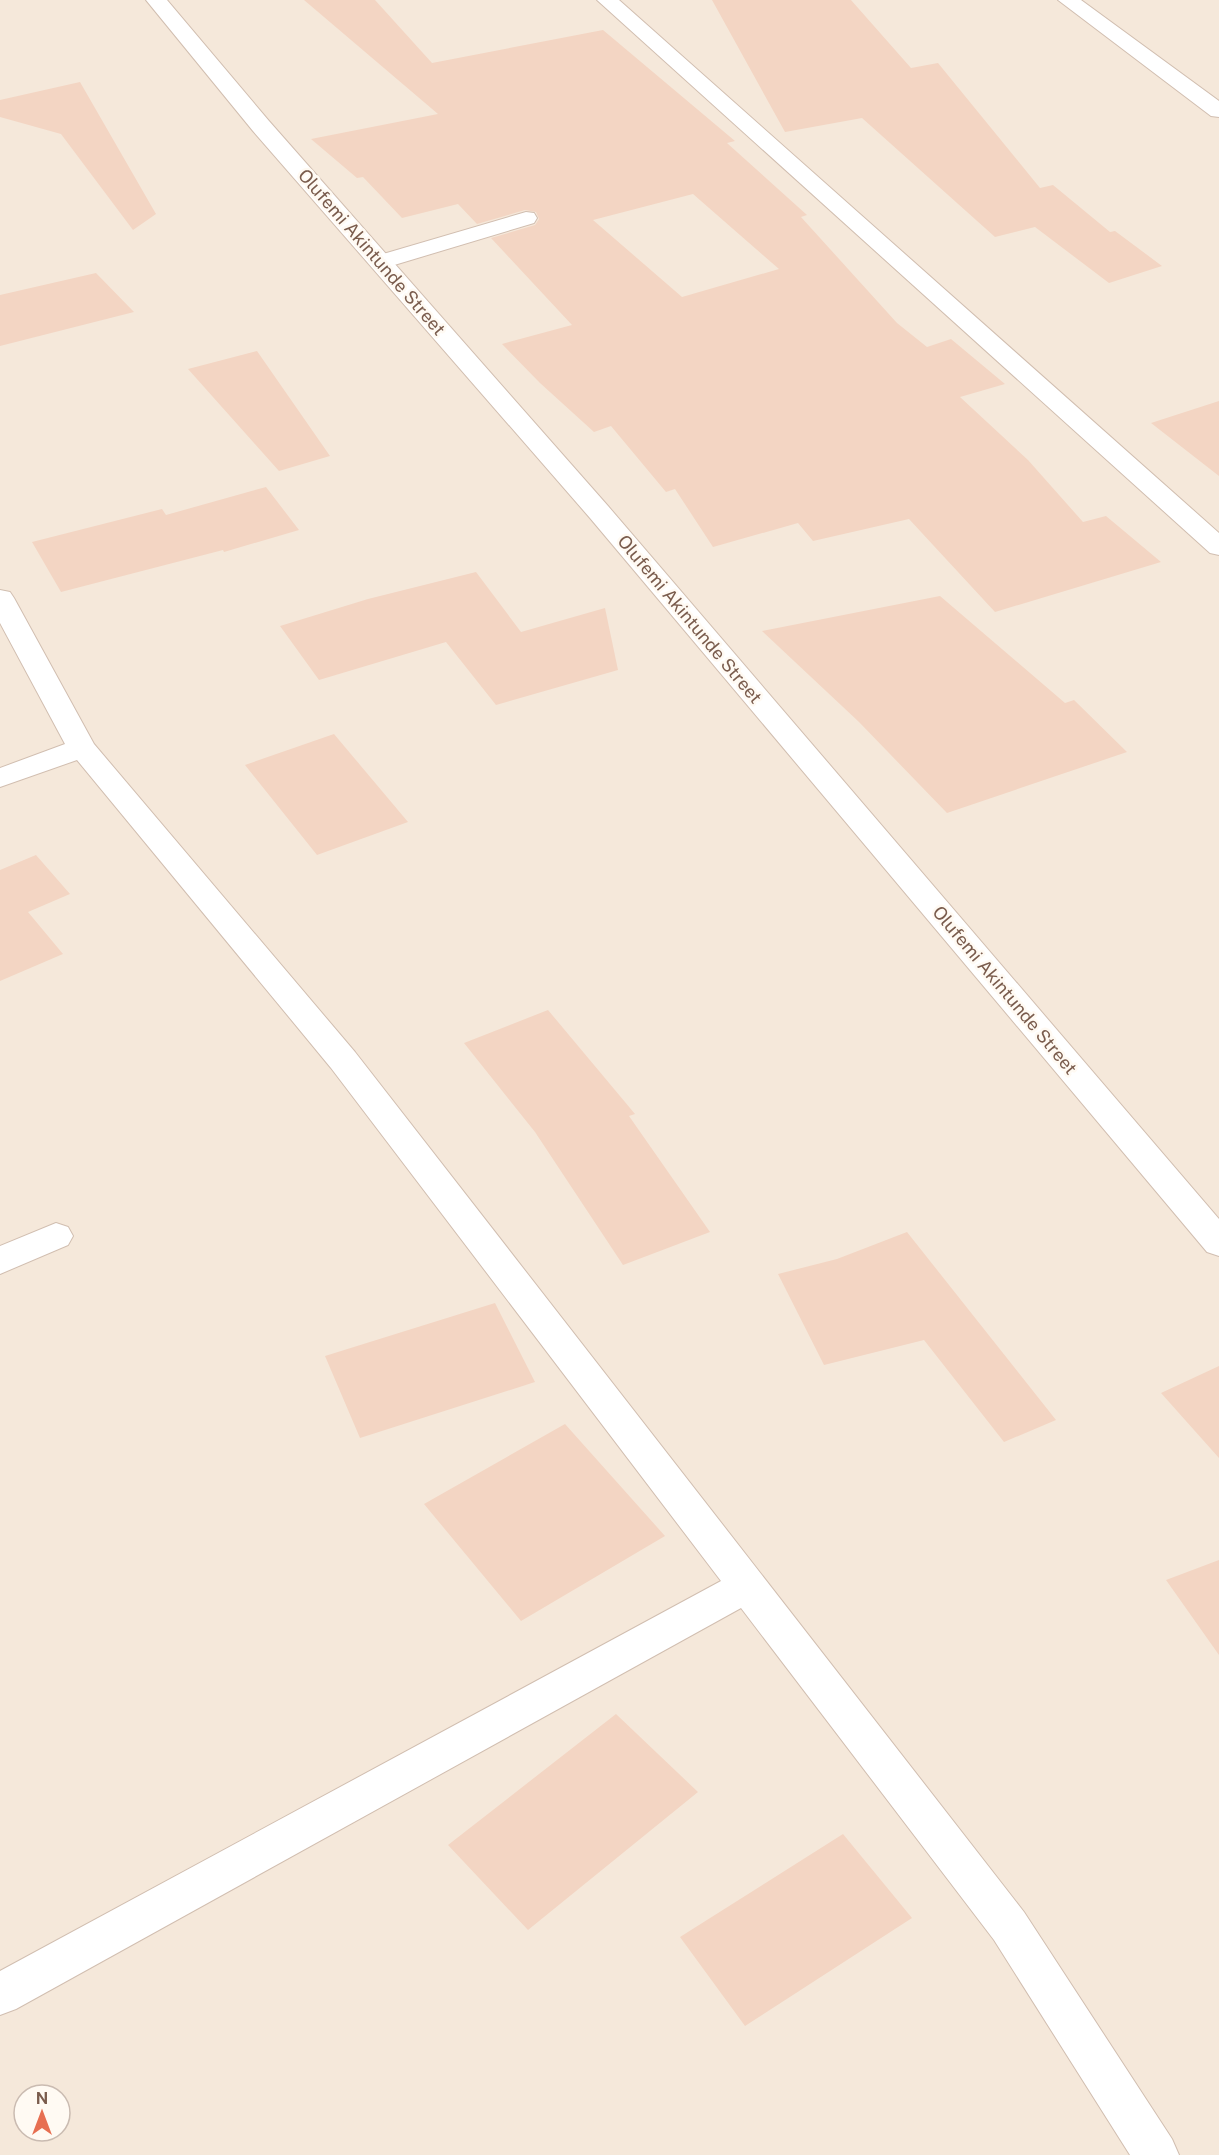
<svg xmlns="http://www.w3.org/2000/svg" width="1219" height="2155" viewBox="0 0 1219 2155" font-family="'Public Sans',sans-serif">
<style>
.residential{fill:#f5e8da;fill-rule:evenodd}
.building{fill:#f3d5c3;fill-rule:evenodd}
.lines{fill:none;stroke-linecap:round;stroke-linejoin:round}
.service-casing{stroke:#d1beb0;stroke-width:2}
.minor-casing{stroke:#d1beb0;stroke-width:2}
.service{fill:#fff;fill-rule:evenodd}
.minor{fill:#fff;fill-rule:evenodd}
.labels{text-anchor:middle;dominant-baseline:central;stroke-width:5;stroke-linejoin:round;paint-order:stroke}
.street-label{font-size:18px;fill:#7a5c4d;stroke:#fffaf3}
</style>
<rect width="100%" height="100%" fill="#fdf6ec"/>
<!-- residential -->
<path class="residential" d="M0,0h1219v2155h-1219zM24,2095h36v36h-36z"/>
<!-- building -->
<path class="building" d="M304,0h71l57,63 171,-33 132,111 -8,2 80,72 -6,2 96,106 30,24 24,-8 54,45 -45,13 68,63 55,62 23,-6 55,46 -166,50 -86,-93 -96,22 -15,-18 -85,24 -38,-58 -9,3 -55,-66 -17,6 -54,-49 -38,-39 70,-19 -81,-87 44,-13 4,-6 -3,-7 -11,-2 -48,14 -19,-20 -56,14 -39,-41 -6,1 -46,-39 127,-25zM693,194l86,75 -97,28 -89,-77z
M712,0h139l60,68 27,-5 102,125 13,-3 57,47 5,-1 47,35 -53,17 -74,-56 -40,10 -133,-119 -77,14z
M80,82l76,132 -23,16 -72,-96 -61,-17v-17z
M96,273l38,39 -134,34v-51z
M257,351l73,105 -51,15 -91,-102z
M1219,401v75l-68,-53z
M266,487l33,43 -75,22 -1,-2 -162,42 -29,-50 130,-33 4,6z
M476,572l45,60 84,-24 13,62 -122,35 -50,-63 -127,38 -39,-54 88,-27z
M940,596l125,107 9,-3 53,52 -180,61 -88,-91 -97,-91z
M334,734l74,88 -91,33 -72,-90z
M36,855l34,39 -42,18 35,42 -63,27v-111z
M548,1010l87,104 -6,2 81,116 -87,33 -88,-133 -71,-89z
M907,1232l149,188 -52,22 -80,-102 -100,25 -46,-91 59,-15z
M495,1303l40,79 -175,56 -35,-82z
M1219,1366v92l-58,-65z
M565,1424l100,112 -144,85 -97,-117z
M1219,1560v95l-53,-75z
M616,1714l82,78 -170,138 -80,-85z
M843,1834l69,84 -167,108 -65,-89z"/>
<g class="lines">
<!-- service casing -->
<g class="service-casing">
<path id="service" d="M526,212l8,1 3,5 -3,5 -153,46 -8,-2 -3,-5 3,-5z"/>
</g>
<!-- minor casing -->
<g class="minor-casing">
<path id="minor" d="M146,0h21l102,121 339,385 611,713v37l-12,-4 -617,-734 -337,-387z
M597,0h22l600,533v22l-9,-2z
M1058,0h23l138,101v16l-8,-1z
M0,590l10,2 4,6 80,146 261,308 669,860 148,227 7,16h-49l-136,-215 -253,-332 -725,401 -16,6v-44l721,-390 -390,-513 -254,-308 -77,27v-19l65,-24 -65,-121z
M56,1223l12,4 5,9 -5,9 -68,29v-28z"/>
</g>
<!-- service -->
<use href="#service" class="service"/>
<!-- minor -->
<use href="#minor" class="minor"/>
</g>
<g class="labels">
<!-- street labels -->
<g class="street-label">
<text transform="translate(372 252) rotate(49)">Olufemi Akintunde Street</text>
<text transform="translate(690 619) rotate(50)">Olufemi Akintunde Street</text>
<text transform="translate(1005 990) rotate(50)">Olufemi Akintunde Street</text>
</g>
</g>
<!-- north arrow -->
<g transform="translate(42 2113)"><circle r="28" fill="#fffaf3" stroke="#cabbb1" stroke-width="1.5"/>
<path d="M0-4.5L10 22L0 15L-10 22Z" fill="#e76f51"/>
<text y="-9" font-size="16" font-weight="bold" text-anchor="middle" fill="#7a5c4d">N</text>
</g>
</svg>
